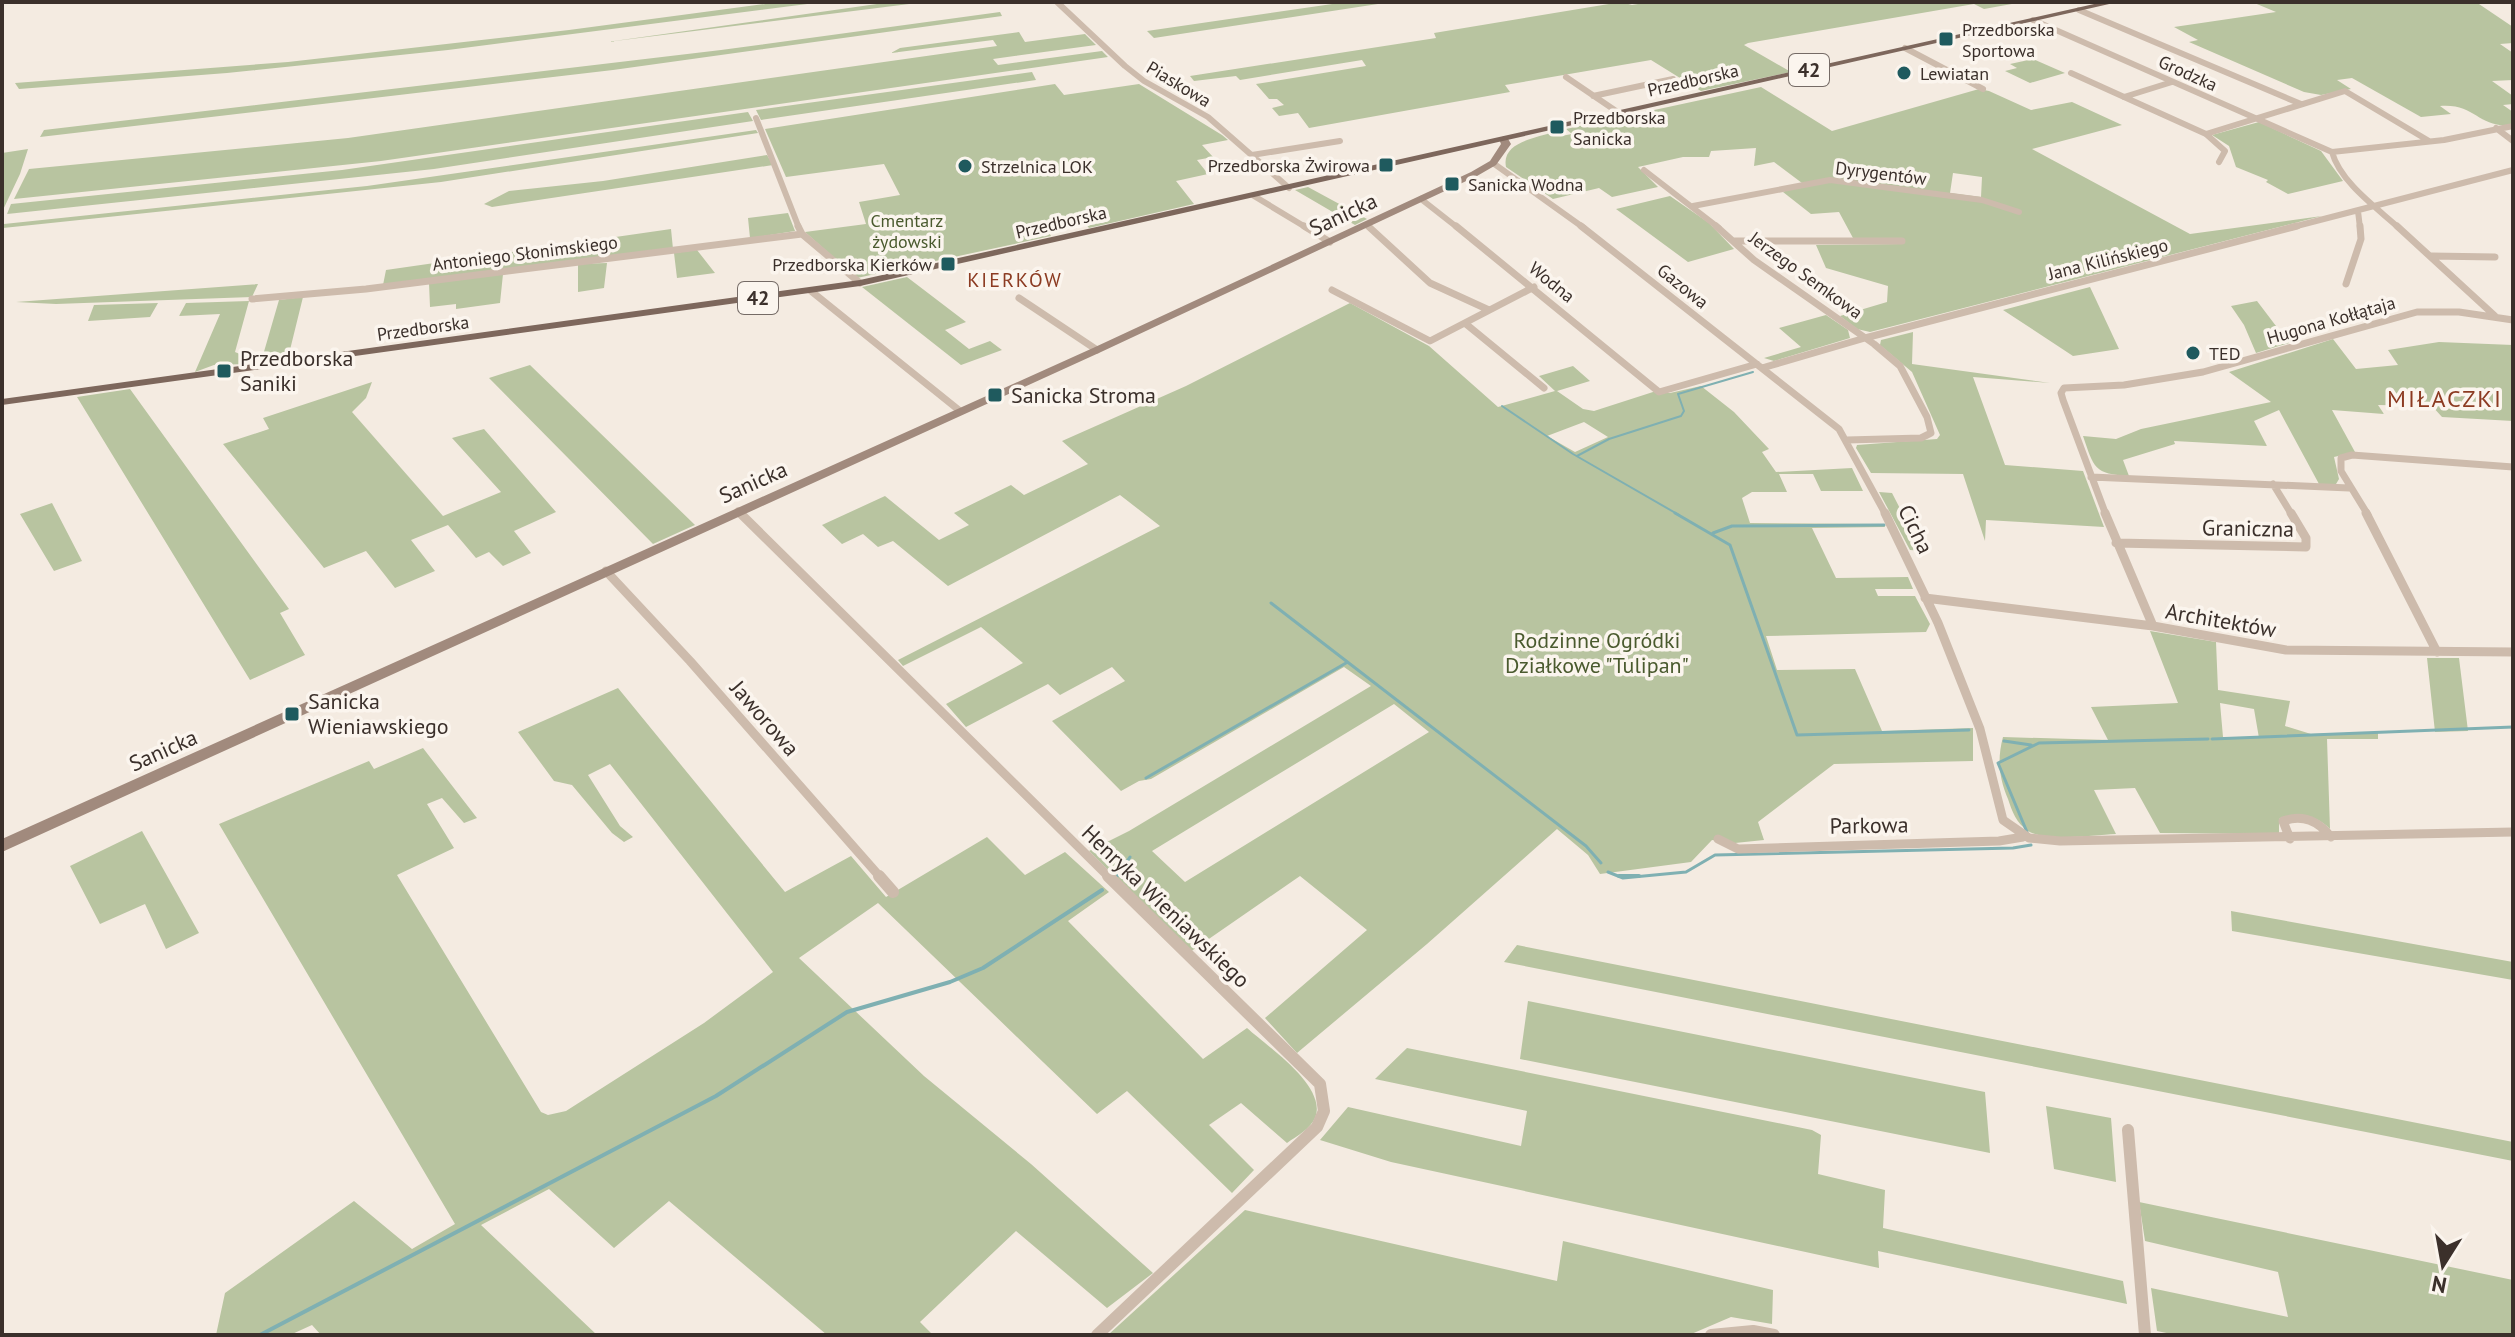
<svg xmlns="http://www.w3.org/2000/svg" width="2515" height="1337" viewBox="0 0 2515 1337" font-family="'PT Sans',sans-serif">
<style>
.green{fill:#b8c4a0;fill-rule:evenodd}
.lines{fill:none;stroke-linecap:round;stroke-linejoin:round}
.stream-far2{stroke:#7fb0b2;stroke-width:2}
.stream-far1{stroke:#7fb0b2;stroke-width:3}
.stream{stroke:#7fb0b2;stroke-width:4}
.street-far3{stroke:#cdbbac;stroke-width:6}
.street-far2{stroke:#cdbbac;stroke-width:7}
.street-far1{stroke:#cdbbac;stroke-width:9}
.street{stroke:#cdbbac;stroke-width:12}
.secondary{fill:#a18a7d;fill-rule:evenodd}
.primary{fill:#7d675c;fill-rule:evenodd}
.poi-dot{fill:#1f5a5e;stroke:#fbf5ee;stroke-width:3}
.labels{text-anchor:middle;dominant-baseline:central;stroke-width:7;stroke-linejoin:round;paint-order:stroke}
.far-poi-label{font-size:18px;fill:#3b302b;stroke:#fbf5ee;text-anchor:start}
.far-street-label{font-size:18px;fill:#3b302b;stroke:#fbf5ee}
.far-park-label{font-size:18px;fill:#4a5a2e;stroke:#fbf5ee}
.shield{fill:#fbf5ee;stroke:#756b66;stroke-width:2}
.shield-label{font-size:20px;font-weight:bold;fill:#3b302b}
.far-neighbourhood-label{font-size:20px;letter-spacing:2px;fill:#8c3b22;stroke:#fbf5ee}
.street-label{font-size:22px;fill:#3b302b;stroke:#fbf5ee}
.poi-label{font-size:22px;fill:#3b302b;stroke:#fbf5ee;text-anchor:start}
.park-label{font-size:22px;fill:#4a5a2e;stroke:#fbf5ee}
.neighbourhood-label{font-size:24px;letter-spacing:2px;fill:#8c3b22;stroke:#fbf5ee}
</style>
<rect width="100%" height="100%" fill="#f4ebe1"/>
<!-- green -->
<path class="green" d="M780,2h43l-375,48 -221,23 -208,16 -4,-6 273,-21 281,-32z
M891,2h34l-318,40z
M1346,2h45l-237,36 -7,-7z
M1621,2l11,3 18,-3h373l-39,7 -10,-5 -226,39 -4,2 47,27 -90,19 -50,-31 -146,25 5,7 -201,36 -11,-15 -19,3 -7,-8 12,-3 -7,-6h-8l-13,-15 110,-18 -4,-6 -122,20 -4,-4 -42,5 -4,-5 246,-38 -2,-5z
M2252,2h224l37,25v16l-13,1 13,9v27l-21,1 21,15v8l-10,1 10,7v13c-35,4 -37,-22 -73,-19l11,8 -30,3 -69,-39 -15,2 14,9 -30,6 -17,-3 -115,-50 9,-2 -24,-13 102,-15z
M1000,12l2,4 -389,54 -573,67 4,-7 677,-80z
M1019,32l6,10 60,-8 11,11 -103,14 5,6 104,-14 6,6 -727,104 -367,38 15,-30 319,-31 649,-92 -4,-6 -102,13 9,-5z
M2033,59l32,14 -35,10 -25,-12 12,-3 -7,-4z
M1032,72l4,8 -275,40 -5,-10z
M1055,84l9,11 75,-11 83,51 6,5 -26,5 11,12 -16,3 11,14 -32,7 18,23 -105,24 -7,-8 -37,7 6,9 -194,42 -52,-46 61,-8 -7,-22 41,-7 -16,-31 -98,13 -21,-48z
M1761,87l71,44 147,-42 10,2 42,19 41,-8 50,23 -90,24 158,85 132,-18 -452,116 -13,-3 -17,-13 47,-14 1,-16 -62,-18 -10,-23 84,-1 -47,-6 -14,-26 -28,2 -28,-22 19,-9 -28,-21 -20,4 2,-18 -45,3 -2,6h-26l-45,10 20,20 -46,10 -13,-9 -46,11 -47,-32c-5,-25 30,-29 48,-35l7,4 11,-2 -6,-5zM1953,173l29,4 -1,20 -31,-4z
M748,112l5,9 -319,48 -427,45 4,-10 331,-34z
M2259,122l62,29 22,30 -55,13 -22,-12 2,-2 -32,-13 -7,-21 -17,-11z
M756,130l2,3 -317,49 -438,46 1,-4 363,-38z
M28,149l-8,25 -18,38v-59z
M767,155l6,10 -281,42 -8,-3 25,-13 94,-10z
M1308,187l59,32 -12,6 -60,-35z
M1670,196l39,27 25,26 -46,13 -72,-53z
M788,213l7,18 -45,7 -2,-20z
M671,229l2,20 -290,36 3,-15z
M697,250l18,23 -38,5 -3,-25z
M607,263l-3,25 -26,4v-28z
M503,274l-3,29 -44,6v-5l-26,3 -1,-24z
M907,277l59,45 -21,8 24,19 21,-8 12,9 -41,15 -99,-78z
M258,284l-6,13 -196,7 -40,-2z
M2090,287l29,62 -46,7 -70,-46z
M303,297l-15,61 -27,4 18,-62z
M249,301l-14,51 14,6 -3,6 -32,1 -19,7 25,-58 -41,2 7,-13z
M2257,301l32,42 -33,10 -12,-28 -13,-19z
M158,303l-8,14 -62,4 6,-16z
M1350,303l79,43 69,61 57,-16 -16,-15 34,-10 17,15 -33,10 26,18 11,2 59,-19 17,1 31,-7 33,26 35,37 -7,3 14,20 76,-4 11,23h-42l-8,-17h-34l8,18h-35l-10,6 8,25 134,1 1,3 -73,1 24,50 72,-1 5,12h-38l3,7h37l15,28 -4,8 -160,4 11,34 78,-1 27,62 91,-3v33l-139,3 -76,58 6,18 -29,3 -23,-3 -21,22 -91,12 -12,-19 -31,-26 -130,115 -130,109 -32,-35 102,-88 -67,-54 -110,76 -101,-101 40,-20 242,-145 -27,-19 -193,112 -12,2 -18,10 -69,-70 73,-40 -13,-14 -52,28 -12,-11 -82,43 -20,-23 77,-41 -42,-36 -78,39 -5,-6 262,-134 -40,-31 -172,91 -55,-45 -15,6 -15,-13 -21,10 -20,-19 63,-29 54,44 30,-15 -15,-12 57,-28 13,10 64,-31 -26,-23 124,-55zM1584,422l24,15 -33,15 -28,-16zM1394,704l35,28 -244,150 -33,-31z
M1826,315l22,15 2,8 -76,23 -10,-3 37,-11 -22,-19z
M1913,332l-1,32 138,19 -77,-6 32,88 78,6 21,56 -118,-7 -1,21 -22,-67 -92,-1 -15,-25 1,-3 80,-6 3,-4 -28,-63 -32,-27 1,-5z
M2333,339l23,30 42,-4 -10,-15 51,-8 74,3v76l-71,-4 -10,-11 -54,-1 6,9 -52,-4 23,42 -21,5 5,22 -3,5h-17l-40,-74 -25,11 13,25 -93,-5 1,3 -52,16 6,16c-35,-2 -35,-8 -46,-40l33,3 25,-10 130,-27 -42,-30z
M530,365l165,160 -42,19 -164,-166z
M372,382l-6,16 -14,14 91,104 58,-24 -49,-54 32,-9 72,83 -42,19 17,22 -28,13 -14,-14 -13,6 -28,-33 -37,15 24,31 -40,17 -29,-37 -42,17 -101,-124 46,-15 -6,-11z
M130,389l159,220 -9,4 25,42 -55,25 -173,-283z
M1879,492l13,1 30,58 -12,-1z
M52,503l30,58 -28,10 -34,-57z
M2150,631l66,11 2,48 72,11 -5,25 26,8 67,-2v7h-51l3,90c-13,-14 -35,-18 -51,-10v15l-119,-1 -25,-45 -41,2 22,44c-22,1 -70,8 -88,-3 -12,-8 -16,-20 -20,-32 -9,-21 -11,-40 -5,-62l105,3 -17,-33 87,-4zM2220,703l34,6 5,29 -36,-1z
M2427,658h32l9,73 -33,1z
M618,688l167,204 66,-36 35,41 101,-60 38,38 40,-23 44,40 -41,29 135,138 44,-31c21,19 81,59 68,90 -5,11 -18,18 -28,25l-46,-40 -32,22 45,45 -22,23 -105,-102 -30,23 -219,-211 -79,55 125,118 107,88 122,109 -46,35 -91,-77 -96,91 13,13h-106l-158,-134 -55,47 -65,-59 -68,36 116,110h-276l-9,-10 -22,10h-74l9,-42 129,-92 58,48 43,-25 -236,-400 150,-63 5,8 49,-21 54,70 -13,5 -22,-25 -15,6 27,44 -57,27 144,237 7,3 18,-4 138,-88 69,-51 -163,-208 -22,11 32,51 13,11 -9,5 -12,-9 -40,-48 -18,-4 -36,-49z
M142,831l57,102 -33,16 -21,-45 -45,20 -30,-58z
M2231,911l282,51v18l-281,-49z
M1517,945l996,197v19l-1009,-199z
M1528,1001l457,91 5,61 -470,-94z
M1407,1048l405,82 9,5 -3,39 67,16 -2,38 240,53 4,23 -249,-53 1,17 -488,-106 -71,-22 28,-33 173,39 6,-35 -152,-32z
M2046,1106l65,12 5,64 -62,-13z
M2139,1202l374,78v55h-337l-19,-4 -6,-43 137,29 -10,-45 -133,-31z
M1245,1210l312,71 6,-40 210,49 -1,34 -41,-7 -42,18h-581z"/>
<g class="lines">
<!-- stream-far2 -->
<path class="stream-far2" d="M1502,406l71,48 106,61
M1577,456l32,-17 72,-23 3,-5 -6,-17 75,-22"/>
<!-- stream-far1 -->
<path class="stream-far1" d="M1675,513l55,32 67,190 172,-5
M1713,533l19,-7 152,-1
M1271,603l315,243 15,17
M2212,739l301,-12
M2004,741l27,4
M1146,778l200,-115
M2027,832l-29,-69 41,-20 169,-4
M1608,872l15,6 63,-6 29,-17 298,-7 18,-3
M1116,878l14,-21"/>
<!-- stream -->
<path class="stream" d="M1619,876h20
M260,1335l456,-239 131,-84 103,-30 33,-14 119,-78"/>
<!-- street-far3 -->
<path class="street-far3" d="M1057,2l68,64 19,15 64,36 81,71
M2079,10l222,94
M2033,20l299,132 112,-12 69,-14
M1905,48l78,41
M2071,73l135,61 19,17 -6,11
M1566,77l53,36
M1593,96l80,-17
M2124,97l48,-15
M756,118l43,110
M2496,128l17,13
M2206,134l139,-43 84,50
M2332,152c8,30 45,56 67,76
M1252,155l88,-14
M1493,163l91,65
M1644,170l75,58
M1254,196l53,32
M1421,199l37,29
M1693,206l137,-26 152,20 37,12
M2358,211l2,17
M1367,225l3,3
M2289,228l224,-58"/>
<!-- street-far2 -->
<path class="street-far2" d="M798,226l4,8 58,49
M1304,226l26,16
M1368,226l62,57 59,27
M1456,226l203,166 98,-28
M1581,226l258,203 47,86
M1716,226l38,34 120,84 26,22 27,51 4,16 -10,5 -74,2
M2397,226l98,90
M1734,241h168
M2431,256l64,1
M2346,284l15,-45 -1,-13
M1332,290l98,51 104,-54
M811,291l149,120
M1019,298l78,52
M252,299l114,-10 436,-55
M1466,324l78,64
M1762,368l103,-30 432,-112
M2091,477l258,11
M2273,484l19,31
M738,511l4,4
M2106,515l-43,-115 -2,-7 3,-5 60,-3 79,-13 214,-60h42l54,8
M2368,515l-27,-44v-13l11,-3 161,12"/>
<!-- street-far1 -->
<path class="street-far1" d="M740,513l370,365
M1885,513l53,110 42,106 23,91 26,18 31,3 453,-9
M2105,513l48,113
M2366,513l71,139
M2116,543l190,4v-9l-15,-25
M606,571l84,90 191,217
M1925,598l228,28 133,24 227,2
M1718,839l20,10 261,-8 24,-4
M2290,839l-7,-18c20,-7 35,0 48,16"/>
<!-- street -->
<path class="street" d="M879,876l14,16
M2128,1130l17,205
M1097,1335l220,-208 7,-16 -4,-27 -212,-208
M1711,1335l42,-4 21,4"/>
<!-- secondary -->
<path class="secondary" d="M1504,136l3,1 4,7 -15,21 -19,11 -376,176 -1099,500v-13l1091,-491 378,-176 19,-11 11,-17 -2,-5z"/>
<!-- primary -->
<path class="primary" d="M2103,2h15l-1258,284 -858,119v-6l858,-119z"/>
</g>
<!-- markers -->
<g class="poi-dot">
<rect x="1938" y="31" width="16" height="16" rx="4"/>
<circle cx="1904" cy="73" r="8"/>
<rect x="1549" y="119" width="16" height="16" rx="4"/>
<rect x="1378" y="157" width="16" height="16" rx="4"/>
<circle cx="965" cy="166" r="8"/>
<rect x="1444" y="176" width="16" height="16" rx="4"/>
<rect x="940" y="256" width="16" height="16" rx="4"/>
<circle cx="2193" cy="353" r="8"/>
<rect x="216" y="363" width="16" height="16" rx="4"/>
<rect x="987" y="387" width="16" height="16" rx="4"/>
<rect x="284" y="706" width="16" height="16" rx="4"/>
</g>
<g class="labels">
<!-- far-poi labels -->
<g class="far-poi-label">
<text x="1962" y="29">Przedborska<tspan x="1962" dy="21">Sportowa</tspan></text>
<text x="1920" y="73">Lewiatan</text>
<text x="1573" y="117">Przedborska<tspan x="1573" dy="21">Sanicka</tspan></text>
<text x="1370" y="165" text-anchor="end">Przedborska Żwirowa</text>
<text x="981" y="166">Strzelnica LOK</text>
<text x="1468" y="184">Sanicka Wodna</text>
<text x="932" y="264" text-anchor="end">Przedborska Kierków</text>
<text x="2209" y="353">TED</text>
</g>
<!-- far-street labels -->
<g class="far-street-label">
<text transform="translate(2188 73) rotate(24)">Grodzka</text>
<text transform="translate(1693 80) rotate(-13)">Przedborska</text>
<text transform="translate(1179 84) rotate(31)">Piaskowa</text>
<text transform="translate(1881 173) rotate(7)">Dyrygentów</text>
<text transform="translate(1061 222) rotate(-13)">Przedborska</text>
<text transform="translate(525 253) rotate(-7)">Antoniego Słonimskiego</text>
<text transform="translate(2108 259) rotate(-14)">Jana Kilińskiego</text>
<text transform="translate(1806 275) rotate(36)">Jerzego Semkowa</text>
<text transform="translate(1552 282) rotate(39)">Wodna</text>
<text transform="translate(1683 286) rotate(39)">Gazowa</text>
<text transform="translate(2331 320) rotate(-16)">Hugona Kołłątaja</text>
<text transform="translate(423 328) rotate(-8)">Przedborska</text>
</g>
<!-- far-park labels -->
<g class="far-park-label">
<text x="907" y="220">Cmentarz<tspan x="907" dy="21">żydowski</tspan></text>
</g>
<!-- shield labels -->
<g class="shield">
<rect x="1789" y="54" width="40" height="32" rx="6"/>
<rect x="738" y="282" width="40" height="32" rx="6"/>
</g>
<g class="shield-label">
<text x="1809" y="70">42</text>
<text x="758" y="298">42</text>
</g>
<!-- far-neighbourhood labels -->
<g class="far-neighbourhood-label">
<text x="1015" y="280">KIERKÓW</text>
</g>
<!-- street labels -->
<g class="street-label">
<text transform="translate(1343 214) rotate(-25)">Sanicka</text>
<text transform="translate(753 482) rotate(-24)">Sanicka</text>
<text transform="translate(2248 528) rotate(1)">Graniczna</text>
<text transform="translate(1916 529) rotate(64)">Cicha</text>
<text transform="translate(2221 620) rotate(10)">Architektów</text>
<text transform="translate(765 718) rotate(49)">Jaworowa</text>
<text transform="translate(163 750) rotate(-24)">Sanicka</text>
<text transform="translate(1869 825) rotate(-1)">Parkowa</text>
<text transform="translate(1166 906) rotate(44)">Henryka Wieniawskiego</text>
</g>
<!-- poi labels -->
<g class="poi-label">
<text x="240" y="358">Przedborska<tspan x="240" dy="25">Saniki</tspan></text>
<text x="1011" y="395">Sanicka Stroma</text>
<text x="308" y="701">Sanicka<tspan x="308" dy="25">Wieniawskiego</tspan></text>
</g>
<!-- park labels -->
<g class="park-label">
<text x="1597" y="640">Rodzinne Ogródki<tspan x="1597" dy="25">Działkowe "Tulipan"</tspan></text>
</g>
<!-- neighbourhood labels -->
<g class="neighbourhood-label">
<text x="2445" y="398">MIŁACZKI</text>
</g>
</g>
<!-- border -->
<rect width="2515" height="1337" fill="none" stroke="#3b302b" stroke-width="8"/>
<!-- north arrow -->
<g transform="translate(2443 1265) rotate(191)" stroke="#fbf5ee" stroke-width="6" paint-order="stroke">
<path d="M0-6L14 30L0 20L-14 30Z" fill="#3b302b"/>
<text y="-12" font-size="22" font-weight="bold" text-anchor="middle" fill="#3b302b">N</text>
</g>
</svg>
